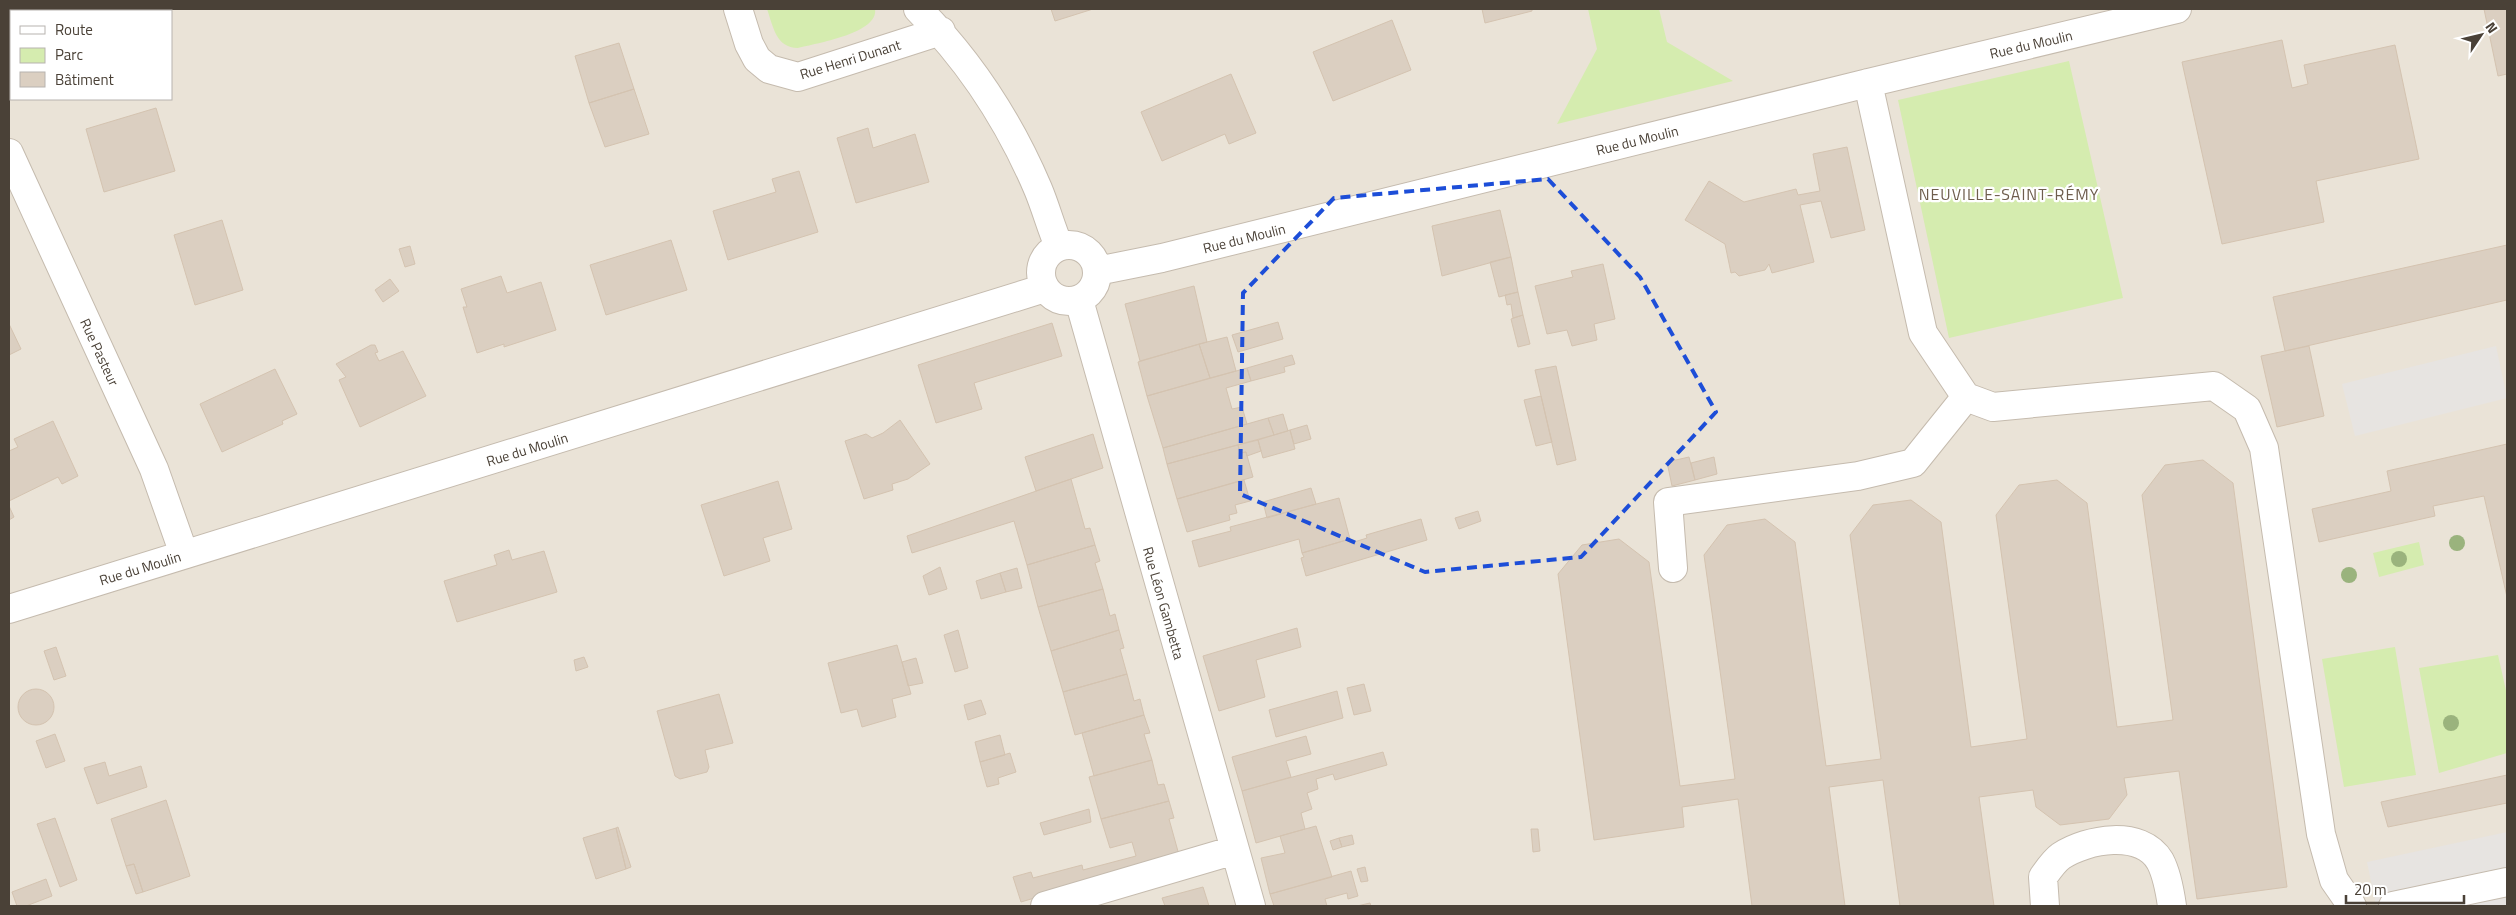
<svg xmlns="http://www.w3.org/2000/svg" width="2516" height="915" viewBox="0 0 2516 915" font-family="'Titillium Web',sans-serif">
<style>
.residential{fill:#eae3d7;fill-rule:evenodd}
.green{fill:#d5ecaf}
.parking{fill:#e7e4e1}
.building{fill:#dbcfc1;stroke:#d4c3b0}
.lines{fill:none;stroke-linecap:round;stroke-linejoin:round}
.minor-casing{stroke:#c5bbae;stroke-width:30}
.minor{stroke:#fff;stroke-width:28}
.tree{fill:#9ab37d}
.marked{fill:none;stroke:#1d4ed8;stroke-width:4;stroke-dasharray:10 6;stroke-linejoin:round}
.labels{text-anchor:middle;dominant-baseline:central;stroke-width:4.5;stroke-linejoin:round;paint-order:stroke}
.street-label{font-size:14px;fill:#4a4137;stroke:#fff}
.quarter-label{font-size:16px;letter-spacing:1px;fill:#6e5e4d;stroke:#fff}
</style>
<rect width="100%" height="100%" fill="#f6f1e9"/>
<!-- residential -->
<path class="residential" d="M9,9h2498v897h-2498zM11,11h160v88h-160z"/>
<!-- green -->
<path class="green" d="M767,9h108c4,24 -58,34 -77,39 -22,0 -25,-22 -31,-39z
M1588,9h71l8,33 66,39 -176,43 40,-75z
M2069,61l54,237 -174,40 -51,-238z
M2419,542l5,23 -45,12 -6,-24z
M2395,647l21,128 -72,12 -22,-128z
M2498,655l9,40v58l-68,20 -20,-105z"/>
<!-- parking -->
<path class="parking" d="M2496,346l11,52 -152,38 -13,-52z
M2507,832v74h-131l-9,-44z"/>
<!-- building -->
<path class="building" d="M81,9h49l1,2h-49z
M1051,9h42l-38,12z
M1482,9h50v2l-47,12z
M2484,9h23v65l-9,2z
M1392,20l19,50 -78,31 -20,-49z
M2282,40l10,48 16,-4 -4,-19 91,-20 24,114 -103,22 8,41 -102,22 -40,-182z
M619,43l15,46 -45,14 -14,-47z
M1231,74l25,59 -27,11 -4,-10 -63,27 -21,-49z
M634,89l15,45 -44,13 -16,-44z
M156,108l19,63 -71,21 -18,-63z
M868,128l5,20 42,-14 14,48 -73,21 -19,-65z
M1847,147l18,83 -34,8 -10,-37 -21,4 14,57 -42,11 -3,-9 -4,6 -26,6 -4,-4 -4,1 -6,-29 -40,-24 24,-39 35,21 52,-13 2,6 22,-4 -7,-37z
M799,171l19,61 -90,28 -15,-49 63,-19 -4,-13z
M1500,210l11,47 -69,19 -10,-50z
M222,220l21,70 -48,15 -21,-70z
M671,240l16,50 -81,25 -16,-50z
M2507,245v55l-222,51 -12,-54z
M410,246l5,18 -10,3 -6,-18z
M1511,257l7,35 -19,5 -9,-35z
M1603,264l12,55 -21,5 3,16 -25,6 -5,-16 -20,4 -12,-48 38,-9 -2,-6z
M501,276l6,17 34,-11 15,48 -52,17v-3l-27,9 -14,-46h4l-6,-18z
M390,279l9,12 -16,11 -8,-12z
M1194,286l13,56 -67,19 -15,-57z
M1518,292l5,23 -10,3 -2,-14 -4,1 -2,-10z
M1523,315l7,29 -12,3 -7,-28z
M1278,322l5,17 -45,13 -6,-17z
M1052,323l10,33 -88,27 8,26 -46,14 -18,-58z
M9,324l12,25 -12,6z
M1227,337l9,34 -26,7 -11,-34z
M1199,344l11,34 -63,18 -9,-34z
M371,345h4l3,7 -3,1 4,8 24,-10 23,45 -66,31 -21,-47 7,-3 -10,-13z
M2309,346l15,70 -47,11 -16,-71z
M1292,355l3,9 -11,3 1,5 -34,9 -4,-13z
M1556,366l20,94 -19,5 -22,-95z
M1247,368l4,13 -25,7 6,21 10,-2 5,17 -84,24 -16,-52z
M275,369l22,45 -15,7 1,3 -61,28 -22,-48z
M1541,396l11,46 -16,4 -12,-46z
M1283,414l5,17 -14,4 -6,-17z
M1268,418l6,17 -107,29 -4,-16z
M900,420l30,44 -22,15 -16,5 1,6 -29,9 -19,-58 21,-7 6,4 11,-5z
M53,421l25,55 -16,8 -4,-7 -49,24v-50l9,-4 -4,-8z
M1307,425l4,14 -17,5 -4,-14z
M1290,430l5,19 -32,9 -5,-18z
M1093,434l10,34 -67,23 -11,-34z
M1258,440l3,11 -14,5 -1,-4 -6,1 -2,-8z
M2507,444v153l-23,-101 -51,10 2,10 -116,26 -7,-33 79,-18 -4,-20z
M1238,445l2,8 6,-1 7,25 -76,22 -10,-35z
M1689,457l6,23 -23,6 -5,-24z
M1714,457l3,17 -22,6 -4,-17z
M2203,460l30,23 54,404 -90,12 -18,-128 -55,7 3,17 -18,24 -49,6 -24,-18 -3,-17 -54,7 15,109h-94l-17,-126 -54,7 16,119h-93l-14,-107 -56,8 2,20 -90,13 -36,-266 24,-29 37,-6 30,23 31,224 55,-7 -31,-224 23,-30 38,-6 30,23 31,224 55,-7 -31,-224 23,-30 38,-5 30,22 30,225 56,-8 -31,-224 23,-30 38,-5 30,23 30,224 56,-7 -31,-225 23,-30z
M1071,479l14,50 5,-1 5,17 -68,20 -13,-44 -102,32 -5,-17z
M1244,480l6,21 -15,4 2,8 -8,2 1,5 -43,12 -10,-33z
M778,481l14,48 -29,9 7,23 -46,15 -23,-71z
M1311,488l5,16 -49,14 -4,-16z
M1339,498l11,41 -48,14 -3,-14 -100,28 -7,-26 39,-10 -1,-4z
M9,506l5,11 -5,3z
M1478,511l3,10 -22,8 -4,-11z
M1421,519l6,21 -121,36 -5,-18 3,-1 -2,-4 48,-14 1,4 16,-5 -1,-3z
M1095,545l5,16 -5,2 8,26 -65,18 -11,-42z
M509,550l3,10 32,-9 13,41 -100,30 -13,-41 53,-16 -3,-10z
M940,567l7,22 -18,6 -6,-19z
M1017,568l5,20 -16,4 -6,-19z
M1000,573l6,19 -25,7 -5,-18z
M1103,589l7,27 5,-2 4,16 -68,21 -13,-44z
M1297,628l4,19 -45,13 9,37 -46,14 -16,-55z
M958,630l10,38 -13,4 -11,-37z
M1119,630l5,18 -4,1 7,25 -64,18 -12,-41z
M897,645l14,49 -19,5 4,18 -34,10 -5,-18 -16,4 -13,-50z
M56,647l10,29 -12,4 -10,-29z
M584,657l4,10 -12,4 -2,-11z
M916,658l7,25 -15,3 -6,-24z
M1127,674l7,27 6,-2 4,16 -69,20 -12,-43z
M1364,684l7,27 -17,4 -7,-27z
M18 707a18 18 0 1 1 36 0a18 18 0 1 1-36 0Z
M1337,691l6,27 -67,19 -7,-27z
M719,694l14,49 -28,7 4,17 -2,5 -27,7 -5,-3 -18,-65z
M981,700l5,14 -18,6 -4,-15z
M1144,715l6,18 -6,1 8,26 -58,16 -12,-43z
M55,734l10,27 -19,7 -10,-27z
M1000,735l5,20 -25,7 -5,-20z
M1306,736l5,18 -25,7 5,16 -49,14 -10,-34z
M1383,752l4,13 -52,15 -2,-6 -17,5 2,10 -11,4 5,16 -11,4 4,16 -49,14 -14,-52z
M1010,753l6,19 -18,6 1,6 -12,3 -7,-25z
M1152,760l6,25 6,-1 5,17 -68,18 -12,-42z
M105,762l4,14 32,-10 6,21 -50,17 -13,-36z
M2507,775v28l-119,24 -7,-25z
M166,800l24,76 -47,16 -9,-28 -8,2 -15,-47z
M1169,801l5,17 -5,1 10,36 -158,47 -8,-25 18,-5 2,6 49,-13 1,5 53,-14 -4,-14 -22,6 -9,-29z
M1089,809l2,13 -47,13 -4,-12z
M55,818l22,62 -17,7 -23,-63z
M1316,826l16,51 -62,17 -9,-36 24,-5 -5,-17z
M618,827l13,40 -5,2 -10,-41z
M616,828l10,41 -30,10 -13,-41z
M1531,829h7l2,22 -7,1z
M1352,835l2,9 -12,3 -3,-9z
M1339,838l3,9 -9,3 -3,-9z
M134,864l9,28 -7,2 -10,-28z
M1365,867l3,14 -7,1 -4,-13z
M1351,871l7,25 -10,3 -1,-6 -22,6 2,7h-53l-4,-12z
M46,879l6,17 -26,10h-9l-5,-14z
M1203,887l6,19h-44l-3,-8z
M1370,903l1,3h-14z"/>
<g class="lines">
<!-- minor casing -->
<g class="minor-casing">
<path id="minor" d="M738,9l11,35 8,15 12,10 29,8 143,-46
M918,9c52,52 91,112 120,180 8,19 13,39 21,57
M1868,83l55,250 43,64 27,10 221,-21 33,23 17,39 57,386 13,46 18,26
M9,153l145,316 30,85
M1041 273a28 28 0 1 1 56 0a28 28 0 1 1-56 0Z
M1097,271l65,-13 706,-175 309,-74
M1079,300l172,606
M1673,568l-5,-66 190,-26 55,-13 53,-66
M9,609l1036,-321
M1045,906l190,-56
M2045,906l-2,-29c5,-7 11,-16 18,-21 26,-17 80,-27 99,5 7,13 10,31 12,45
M2393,906l114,-24"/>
</g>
<!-- minor -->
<use href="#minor" class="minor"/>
</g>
<!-- trees -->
<g class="tree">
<circle cx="2457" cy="543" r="8"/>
<circle cx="2399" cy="559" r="8"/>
<circle cx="2349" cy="575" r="8"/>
<circle cx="2451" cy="723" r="8"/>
</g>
<!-- marked area -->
<path class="marked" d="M1548,179l92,98 76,135 -135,145 -156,15 -185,-78 3,-201 91,-95z"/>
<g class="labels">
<!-- street labels -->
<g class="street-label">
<text transform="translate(2031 44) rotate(-13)">Rue du Moulin</text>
<text transform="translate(850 59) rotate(-17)">Rue Henri Dunant</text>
<text transform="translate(1637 140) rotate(-14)">Rue du Moulin</text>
<text transform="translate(1244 238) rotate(-14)">Rue du Moulin</text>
<text transform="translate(100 352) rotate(65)">Rue Pasteur</text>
<text transform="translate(527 449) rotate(-17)">Rue du Moulin</text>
<text transform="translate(140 568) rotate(-17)">Rue du Moulin</text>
<text transform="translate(1164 603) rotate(74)">Rue Léon Gambetta</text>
</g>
<!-- quarter labels -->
<g class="quarter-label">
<text x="2009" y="194">NEUVILLE-SAINT-RÉMY</text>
</g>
</g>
<!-- border -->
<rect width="2516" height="915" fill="none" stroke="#4a4137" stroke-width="20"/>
<!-- legend -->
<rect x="10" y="10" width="162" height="90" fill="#ffffff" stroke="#b7b3af"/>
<rect x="20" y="26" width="25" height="8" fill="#ffffff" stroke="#b7b3af"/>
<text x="55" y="35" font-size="15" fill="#4a4137">Route</text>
<rect x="20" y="48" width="25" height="15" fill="#d5ecaf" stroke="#b7b3af"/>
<text x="55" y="60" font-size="15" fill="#4a4137">Parc</text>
<rect x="20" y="72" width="25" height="15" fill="#dbcfc1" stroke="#b7b3af"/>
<text x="55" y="85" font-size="15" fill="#4a4137">Bâtiment</text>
<!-- north arrow -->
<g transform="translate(2481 35) rotate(55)" stroke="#ffffff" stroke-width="4" paint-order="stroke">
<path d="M0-4L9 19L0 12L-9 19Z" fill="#4a4137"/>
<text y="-8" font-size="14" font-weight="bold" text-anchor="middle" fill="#4a4137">N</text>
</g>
<!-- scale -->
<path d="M2346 895v8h118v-8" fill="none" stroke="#4a4137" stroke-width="2.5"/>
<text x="2354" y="895" font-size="15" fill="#4a4137" stroke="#ffffff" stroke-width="4" paint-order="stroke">20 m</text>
</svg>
